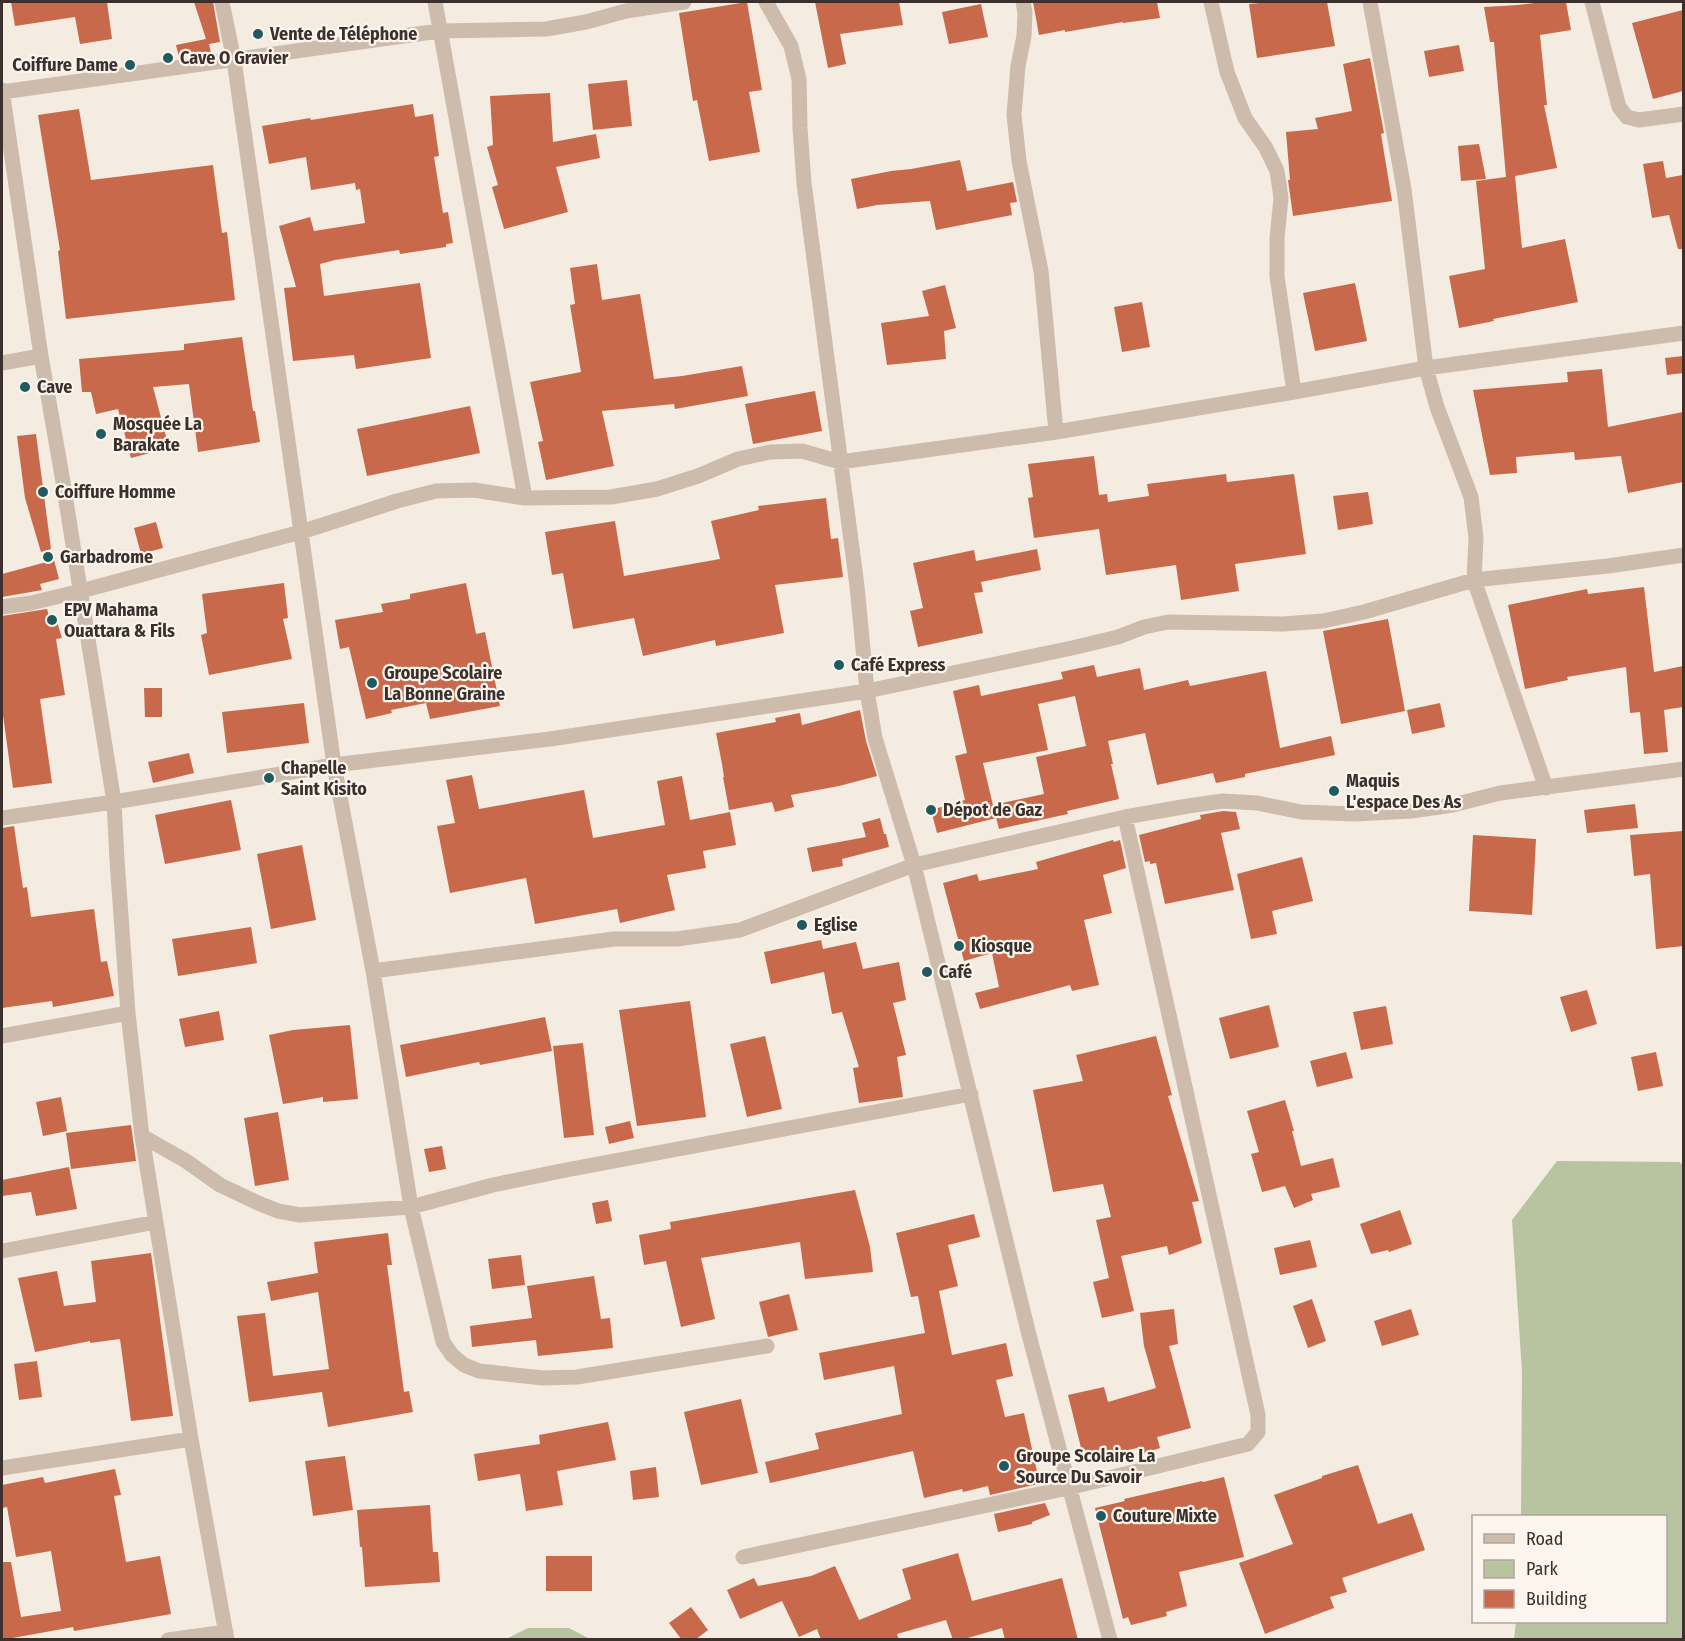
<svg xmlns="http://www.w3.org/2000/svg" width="1685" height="1641" viewBox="0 0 1685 1641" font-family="'Fira Sans Condensed',sans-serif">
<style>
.green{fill:#b8c4a0}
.building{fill:#c8694b}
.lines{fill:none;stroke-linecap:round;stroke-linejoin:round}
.street{stroke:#cdbbac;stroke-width:15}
.poi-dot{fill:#1f5a5e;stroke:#fbf5ee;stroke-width:2}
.labels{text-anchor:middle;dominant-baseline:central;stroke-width:4.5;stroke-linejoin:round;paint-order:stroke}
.poi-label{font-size:18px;font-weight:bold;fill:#3b302b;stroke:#fbf5ee;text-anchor:start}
</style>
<rect width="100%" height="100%" fill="#f4ebe1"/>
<!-- green -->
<path class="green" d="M1557,1161l122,1 4,3v474h-169l2,-17h150v-106h-145l1,-144 -10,-152z
M528,1628h41l21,11h-84z"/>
<!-- building -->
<path class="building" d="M11,2h96l5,37 -32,5 -5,-27 -60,9z
M194,2h19l7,40 -11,2 2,9 -32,4 -3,-12 30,-6z
M747,2l15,88 -13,2 11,60 -51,9 -12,-61 -4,1 -14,-88z
M815,2h84l4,23 -63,9 6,30 -18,4z
M1033,2h124l3,16 -37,5v-1l-58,10v-2l-26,5z
M1271,2h56l8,44 -78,12 -8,-54z
M1542,2h24l5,28 -31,5 7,70h-3l13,63 -42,8 7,72 43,-9 13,63 -85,17 1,2 -35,7 -10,-52 36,-7 -9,-88 30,-4 -12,-135h-4l-6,-35 34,-2z
M981,4l7,33 -39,7 -7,-32z
M1683,10v81l-30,8 -21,-76z
M1459,45l5,26 -35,6 -5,-26z
M1370,58l14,75 -3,1 11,67 -99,15 -5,-36h2l-4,-48 32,-3 -3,-11 37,-7 -9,-47z
M627,80l5,46 -39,4 -5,-46z
M550,93l3,49 43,-8 4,24 -44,9 12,45 -64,17 -12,-42 6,-2 -11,-38 6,-2 -3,-49z
M413,104l2,13 18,-3 6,42 -5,1 9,56 5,-1 5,31 -7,1v3l-46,7 -1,-4 -64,10 -15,4 4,32 96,-13 11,75 -75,11 -2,-14 -61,6 -9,-73 12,-1 -17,-61 31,-9 4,14 51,-8 -5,-34 -4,1 -1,-7 -44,7 -5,-33 -37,7 -7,-38 48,-8 1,2z
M79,109l12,71 122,-15 9,68 5,-1 8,68 -169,19 -8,-68 2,-1 -22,-135z
M1479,144l7,35 -25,2 -3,-35z
M960,160l7,31 46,-9 4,20 -7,1 2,12 -76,15 -6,-29 -53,4 -20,4 -6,-30 40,-8 20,-2z
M1663,161l3,17 17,-3v74h-5l-9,-34 -17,3 -9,-54z
M597,264l5,36 38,-6 14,85 28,-3 60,-10 6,30 -73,13 -1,-5 -72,7 12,55 -68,14 -8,-38 5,-1 -13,-59 51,-10 -11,-67 5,-1 -5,-36z
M1355,283l12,58 -52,10 -12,-58z
M945,285l11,43 -12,3 2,28 -59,6 -6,-42 48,-7 -7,-25z
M1142,302l8,45 -28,5 -8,-45z
M242,337l11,74h2l5,31 -62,10 -9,-68 -36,3 16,61 -38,10 -13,-49 -22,5 -5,-22h-9l-3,-33 105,-9v-6z
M1683,356v17l-16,2 -2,-17z
M1602,369l6,58 75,-15v70l-55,11 -7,-37 -46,4 -1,-8 -58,5 1,16 -27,2 -17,-85 95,-8 -1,-10z
M815,391l7,40 -69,13 -8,-40z
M470,406l10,47 -113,23 -10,-47z
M36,434l15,115 -10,3 -16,-54 -8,-62z
M1094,456l5,39 8,-1 1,8 41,-6 -2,-12 79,-10 1,8 67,-8 12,80 -71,10 4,27 -58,9 -5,-35 -70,10 -7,-46 -65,9 -6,-40 5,-1 -5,-33z
M1368,492l5,32 -35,6 -5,-34z
M826,498l5,41 7,-1 5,39 -68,8 9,48 -68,13 -1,-6 -72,16 -9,-38 -61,11 -10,-56 -11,2 -7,-43 70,-11 9,55 96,-17 -9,-38 48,-11 -1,-4z
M156,522l7,26 -22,6 -7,-26z
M1037,549l4,21 -60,12 2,10 -9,1 9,40 -65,14 -8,-36 13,-3 -10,-45 61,-13 2,11z
M54,560l5,19 -19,5 2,6 -40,7v-23z
M284,583l4,35 -5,1 9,40 -83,16 -8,-40 6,-2 -5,-39z
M466,583l10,51 9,-2 15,74 -70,13 -4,-16 -35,7 1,3 -26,6 -17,-72 -9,2 -5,-29 48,-8 -2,-8 29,-5v-5z
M1644,587l10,85 29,-6v41l-19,3 4,42 -24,2 -4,-42 -10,1 -4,-46 -59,10 1,3 -43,9 -17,-84 79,-16 1,5z
M47,609l2,7 6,-1 7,23 -6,1 9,56 -25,4 12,84 -39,5 -11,-80v-92z
M1388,619l17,92 -64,13 -18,-93z
M1094,665l3,12 43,-9 4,22 44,-10 2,6 76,-15 14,77 51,-12 4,19 -90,19v3l-29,6 -3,-10 -56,12 -12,-52 -37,8 5,23h-2l8,35 -52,12 1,3 -69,15 -6,-24 51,-11 -8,-37 50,-11 -11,-50 -37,8 10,46 -65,13 13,55 -59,15 -6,-23 34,-10 -10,-44 12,-3 -14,-62 26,-6 2,11 82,-17 -2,-7z
M144,688h18v29h-17z
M304,703l5,40 -82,10 -5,-41z
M1440,703l5,24 -33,7 -5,-24z
M860,710l6,31 11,35 -38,10 -48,9 3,12 -19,5 -3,-10 -43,8 -6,-33h1l-2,-13 -6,-31 60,-11 -1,-4 25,-5 2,12z
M189,753l5,20 -41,10 -5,-21z
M472,775l7,34 105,-19 9,48 72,-13 -8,-44 25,-5 8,44 40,-8 6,33 -33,6 3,17 -39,7 8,35 -55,13 -3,-14 -82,15 -9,-46 -76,15 -13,-67 18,-3 -9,-43z
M231,800l10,50 -76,14 -10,-49z
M1635,804l3,24 -51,5 -3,-23z
M1223,811l13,1 4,17 -19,4 13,57 -69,14 -9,-41 -6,1v-3l-5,1 -6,-27 62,-16 -1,-4z
M880,818l4,16h2l3,13 -47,12 1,7 -31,6 -5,-24 59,-11 -4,-14z
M14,826l9,62 4,-1 4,30 63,-8 7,53 6,-1 7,35 -61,11 -1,-6 -50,7v-180z
M1683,831v115l-27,3 -6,-75 -16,2 -4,-41z
M1473,835l63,4 -4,76 -63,-4z
M1113,840l1,2 6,-2 6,28 -23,7 9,38 -28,7 15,65 -27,6 -2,-6 -90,24 -5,-16 24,-6 -7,-34 -28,8 -21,-78 34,-9 2,7 59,-12 -2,-7z
M302,845l14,75 -45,9 -14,-75z
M1302,857l11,44 -41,10 5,23 -26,5 -14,-65z
M251,927l6,36 -79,13 -6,-37z
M821,940l2,9 33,-7 7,27 36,-7 7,38 -13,3 13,52 -9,2 6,40 -44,6 -6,-35 6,-1 -17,-55 -10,2 -8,-42 -53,12 -7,-32z
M1587,990l10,34 -26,8 -11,-35z
M690,1001l16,116 -69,9 -18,-116z
M1269,1005l10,42 -49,12 -11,-41z
M1386,1006l7,38 -32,6 -8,-38z
M219,1011l5,29 -39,7 -6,-28z
M545,1017l7,34 -72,14 -1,-3 -73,15 -6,-32z
M350,1025l8,74 -35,3v-5l-40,7 -14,-69 24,-5z
M765,1036l17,73 -35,8 -17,-73z
M1156,1036l16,59 -4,1 31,105 -7,1 10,41 -33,12 -2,-9 -46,10 13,55 -32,7 -9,-36 16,-4 -13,-58 15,-3 -8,-33 -50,8 -20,-102 50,-9 -7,-26z
M583,1043l11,92 -30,3 -11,-92z
M1346,1052l7,26 -36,9 -7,-26z
M1656,1052l7,34 -25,5 -7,-34z
M61,1097l6,34 -24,5 -7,-34z
M1285,1100l9,31h-2l9,35 32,-8 7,29 -29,7 2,6 -19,8 -9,-22 -23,6 -11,-38 8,-2 -12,-41z
M278,1112l11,68 -34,6 -11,-68z
M630,1121l4,17 -25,6 -4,-17z
M131,1125l5,36 -65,8 -5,-36z
M442,1146l4,23 -17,3 -5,-23z
M69,1167l8,42 -41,7 -5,-24 -29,4v-16z
M855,1190l15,57 3,25 -68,7 -5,-37 -99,16 14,61 -34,8 -15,-66 -22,4 -5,-30 32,-6 -1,-7z
M608,1200l4,21 -16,3 -4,-21z
M1400,1210l12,34 -23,8 -1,-2 -17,4 -11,-30z
M974,1214l6,23 -32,8 10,41 -19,5 13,64 54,-12 7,33 -17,4 9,37 19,-4 14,63 -3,1 3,7 -48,11 -2,-9 -25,6 -1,-3 -38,9 -11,-47 -143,32 -5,-21 54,-13 -4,-16 87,-19 -8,-48 -70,14 -5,-27 106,-20 -7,-37 -7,1 -15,-64z
M388,1233l4,32h-5l17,127 5,-1 4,21 -85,15 -6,-35 -73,10 -12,-86 28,-3 8,63 56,-7 -11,-77 -47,9 -4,-19 51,-9 -4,-31z
M1310,1240l7,27 -37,8 -6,-27z
M151,1253l22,163 -42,5 -11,-82 -30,4v-2l-55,11 -17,-74 39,-7 7,35 32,-4 -5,-41z
M521,1255l4,30 -33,4 -4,-30z
M594,1276l7,43 9,-1 3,30 -75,8 -2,-16 -64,7 -2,-21 62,-8 -5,-32z
M789,1294l9,36 -30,7 -9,-35z
M1312,1299l14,42 -18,7 -15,-42z
M1174,1309l4,35 -9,2 22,82 -34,9 3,11 -21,7 -2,-7 -53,12 -16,-65 36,-8 4,15 48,-14 -12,-42 -4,-33z
M1411,1309l8,26 -37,11 -8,-25z
M37,1361l5,36 -23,3 -5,-36z
M741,1399l17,74 -57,12 -17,-73z
M608,1422l8,38 -59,11 6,34 -37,6 -6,-37 -42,7 -4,-27 66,-10 -1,-9z
M345,1456l8,54 -40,6 -8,-55z
M1358,1465l20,59 34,-11 13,37 -83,28 5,14 -17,5 4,11 -69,26 -26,-71 54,-19 -19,-49 48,-17v-2z
M656,1467l3,30 -26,3 -3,-29z
M115,1469l6,26 -7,1 12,66 34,-6 11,58 -97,17 -1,-4 -71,13v-78h9l10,55 40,-6 -10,-60 -35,6 -9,-50 -5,1v-23l41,-8 2,6z
M1224,1477l20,80 -65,15 8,34 -21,6 1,4 -36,9 -3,-8 -5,2 -28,-111 30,-7 -1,-2 78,-18 1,1z
M1045,1503l5,12 -18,7v2l-34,8 -4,-18z
M430,1505l3,47h5l2,30 -75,5 -3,-40h-2l-3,-37z
M958,1553l14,48 90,-23 16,62h-73l-3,-12 -41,12h-8l-7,-20 -49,14 2,6h-78l-4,-11 -18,8 -17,-36 -42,18 -13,-29 27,-12 4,8 53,-10 24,-10 24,54 52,-21 -9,-30z
M546,1556h46v35h-46z
M691,1607l17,23 -13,10h-13l-13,-17z"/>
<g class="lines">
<!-- street -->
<path class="street" d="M222,2l12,58 100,705 39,206 38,236 32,135 9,13 12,10 15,6 64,7 34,-1 190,-31
M435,2l90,496
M766,2l25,44 8,33 1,49 4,55 53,403 10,105 8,47 39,127 115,470 81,305
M1023,2l2,11 -1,23 -6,30 -4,49 5,46 22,110 15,161
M1211,2l16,70 18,46 21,30 11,23 4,27 -4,40v38l17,116
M1370,2l34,187 22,179 11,39 34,90 5,41 -2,42 72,208
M1592,2l27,105 8,10 12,3 45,-6
M2,90l39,266 21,120 52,326 3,58 11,153 14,123 49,303 36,201
M2,92l437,-61 107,-2 40,-7 40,-11 58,-9
M2,363l39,-7
M2,607l29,-4 50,-12 220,-59 96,-31 39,-10 38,-1 51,8 86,-1 46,-8 41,-13 40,-17 32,-7 32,-1 38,11 216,-30 238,-40 132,-24 258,-35
M2,818l112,-16 220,-37 216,-26 317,-48 205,-43 46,-11 26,-10 24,-5 115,2 40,-3 41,-9 110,-32 134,-14 76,-11
M373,971l241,-32h63l63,-9 174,-65 211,-48 63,-11 35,-5 34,2 44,9 54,2 56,-3 42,-6 47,-12 184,-24
M2,1036l126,-23
M142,1136l44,25 34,24 38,18 20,8 22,4 111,-8 82,-22 73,-15 405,-76
M2,1251l154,-29
M2,1468l189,-29
M743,1557l325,-69 180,-44 10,-12v-17l-133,-598
M168,1640l58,-8"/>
</g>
<!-- markers -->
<g class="poi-dot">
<circle cx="258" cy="34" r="6"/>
<circle cx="168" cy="58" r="6"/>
<circle cx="130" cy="65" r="6"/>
<circle cx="25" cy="387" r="6"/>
<circle cx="101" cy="434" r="6"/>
<circle cx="43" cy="492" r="6"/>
<circle cx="48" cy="557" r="6"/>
<circle cx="52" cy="620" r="6"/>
<circle cx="839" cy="665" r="6"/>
<circle cx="372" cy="683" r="6"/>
<circle cx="269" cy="778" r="6"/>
<circle cx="1334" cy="791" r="6"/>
<circle cx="931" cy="810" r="6"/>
<circle cx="802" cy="925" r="6"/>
<circle cx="959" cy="946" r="6"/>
<circle cx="927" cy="972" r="6"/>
<circle cx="1004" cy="1466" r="6"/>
<circle cx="1101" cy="1516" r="6"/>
</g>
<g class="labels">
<!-- poi labels -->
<g class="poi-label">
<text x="270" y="34">Vente de Téléphone</text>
<text x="180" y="58">Cave O Gravier</text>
<text x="118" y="65" text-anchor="end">Coiffure Dame</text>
<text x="37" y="387">Cave</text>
<text x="113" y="424">Mosquée La<tspan x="113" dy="21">Barakate</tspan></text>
<text x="55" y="492">Coiffure Homme</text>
<text x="60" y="557">Garbadrome</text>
<text x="64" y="610">EPV Mahama<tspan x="64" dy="21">Ouattara &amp; Fils</tspan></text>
<text x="851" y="665">Café Express</text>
<text x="384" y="673">Groupe Scolaire<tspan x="384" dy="21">La Bonne Graine</tspan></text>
<text x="281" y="768">Chapelle<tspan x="281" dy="21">Saint Kisito</tspan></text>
<text x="1346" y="781">Maquis<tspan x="1346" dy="21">L'espace Des As</tspan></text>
<text x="943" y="810">Dépot de Gaz</text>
<text x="814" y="925">Eglise</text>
<text x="971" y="946">Kiosque</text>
<text x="939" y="972">Café</text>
<text x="1016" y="1456">Groupe Scolaire La<tspan x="1016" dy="21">Source Du Savoir</tspan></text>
<text x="1113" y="1516">Couture Mixte</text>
</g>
</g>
<!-- border -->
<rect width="1685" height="1641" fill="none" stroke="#3b302b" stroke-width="6"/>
<!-- legend -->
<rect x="1472" y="1515" width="195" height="108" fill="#fbf5ee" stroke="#aea6a0" stroke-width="1.5"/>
<rect x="1484" y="1534" width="30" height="9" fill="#cdbbac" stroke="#aea6a0" stroke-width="1.5"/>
<text x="1526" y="1545" font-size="18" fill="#3b302b">Road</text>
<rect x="1484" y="1560" width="30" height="18" fill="#b8c4a0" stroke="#aea6a0" stroke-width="1.5"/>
<text x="1526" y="1575" font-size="18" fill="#3b302b">Park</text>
<rect x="1484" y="1590" width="30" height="18" fill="#c8694b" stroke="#aea6a0" stroke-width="1.5"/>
<text x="1526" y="1605" font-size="18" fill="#3b302b">Building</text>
</svg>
